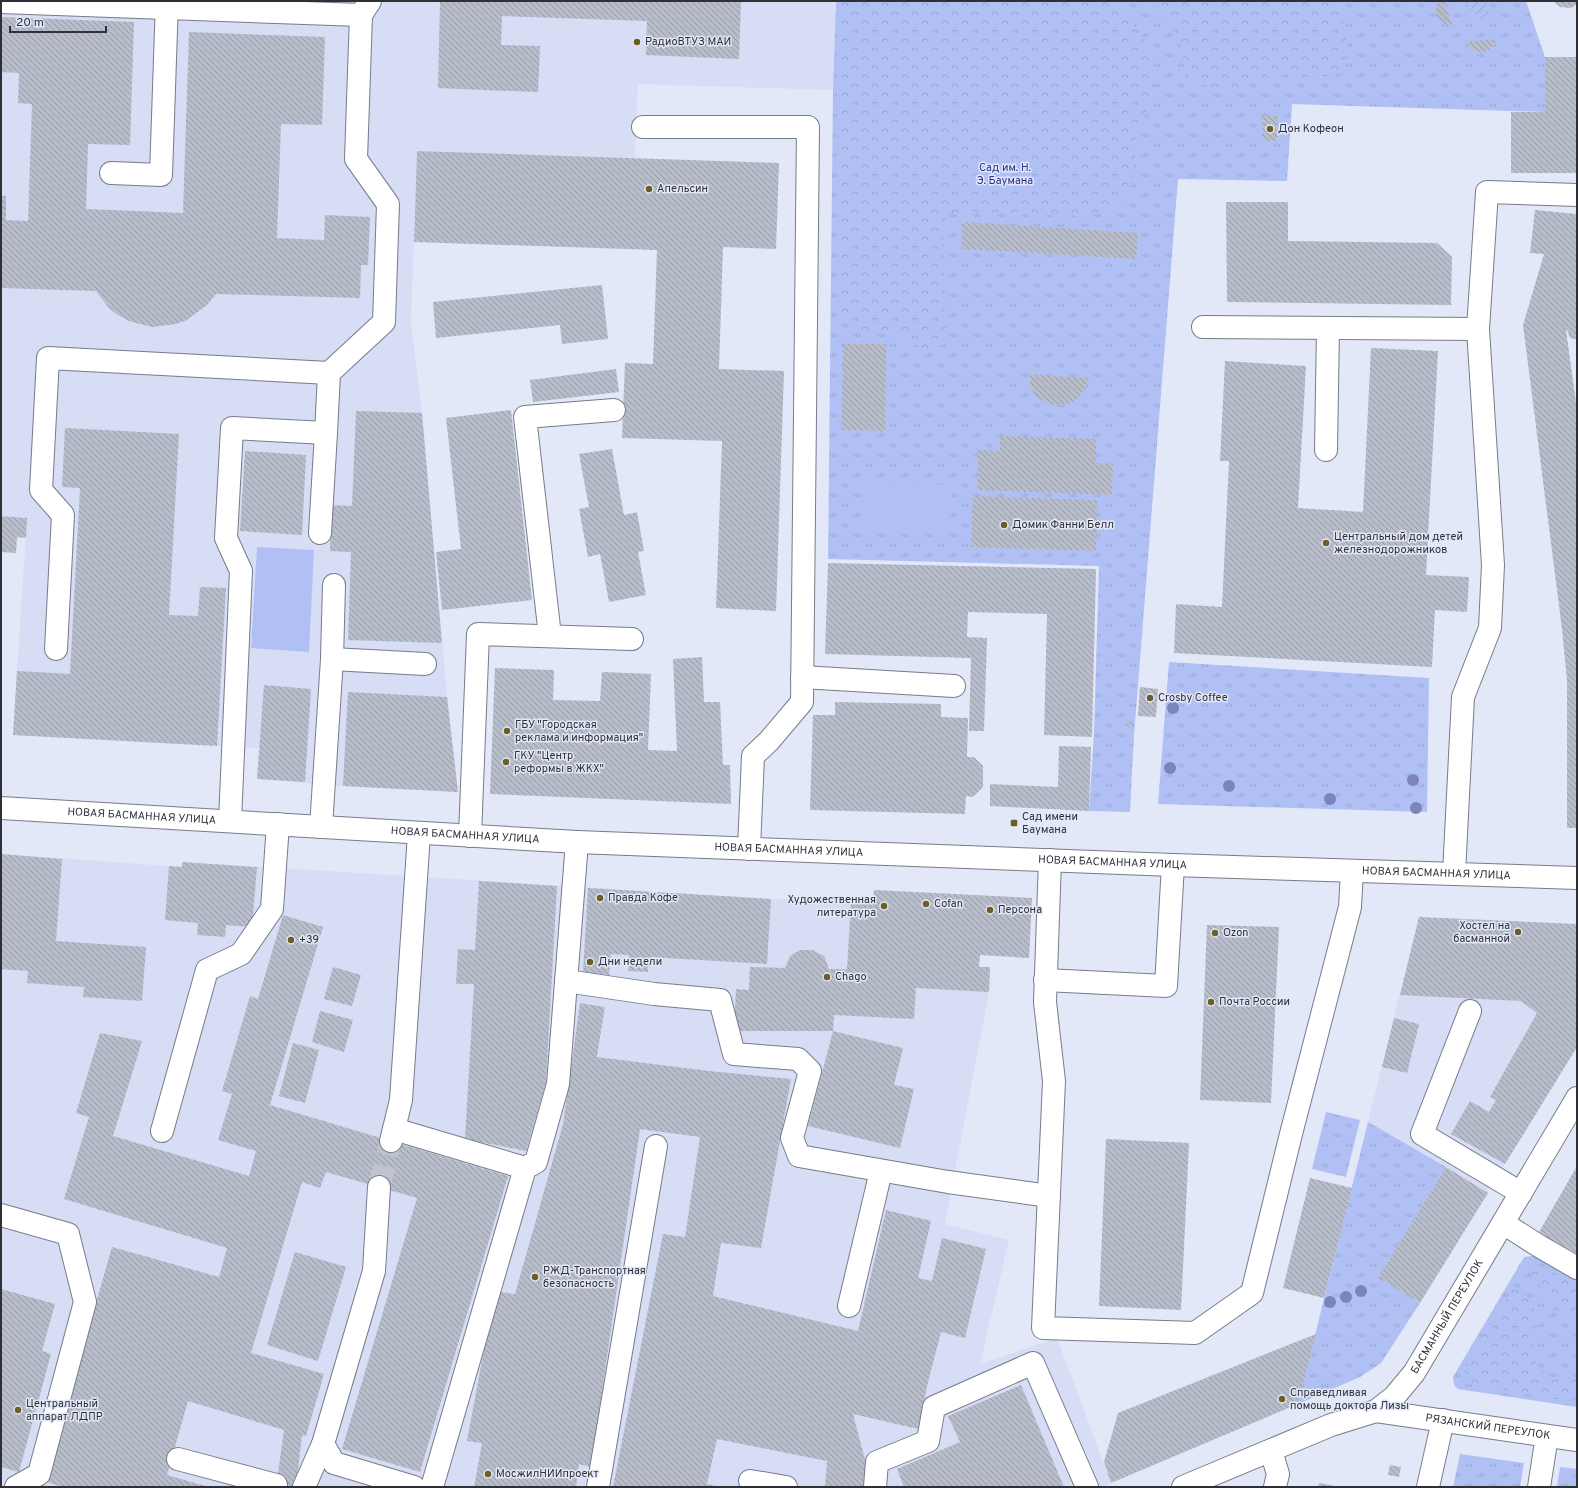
<svg xmlns="http://www.w3.org/2000/svg" width="1578" height="1488" viewBox="0 0 1578 1488" font-family="Overpass,sans-serif">
<style>
.built{fill:#d6ddf4}
.grass{fill:url(#grass-tufts)}
.forest{fill:url(#forest-crowns)}
.garden{fill:url(#garden-furrows)}
.pitch{fill:#b0c0f5}
.building{fill:url(#building-back-hatch)}
.lines{fill:none;stroke-linecap:round;stroke-linejoin:round}
.minor-tunnel{stroke:#bfc3d1;stroke-width:22;stroke-dasharray:22 11;stroke-linecap:butt}
.minor-casing{stroke:#777b8a;stroke-width:24}
.major-casing{stroke:#777b8a;stroke-width:24}
.minor{stroke:#fff;stroke-width:22}
.major{stroke:#fff;stroke-width:22}
.tree{fill:#7c83bd}
.poi-dot{fill:#6d5d2b;stroke:#e3e8f8;stroke-width:1.5}
.labels{text-anchor:middle;dominant-baseline:central;stroke-width:3;stroke-linejoin:round;paint-order:stroke}
.poi-label{font-size:11px;fill:#2e3036;stroke:#e3e8f8;text-anchor:start}
.park-label{font-size:11px;fill:#27318d;stroke:#e3e8f8}
.street-label{font-size:11px;fill:#2e3036;stroke:#e3e8f8}
</style>
<defs>
<pattern id="grass-tufts" width="24" height="20" patternUnits="userSpaceOnUse"><rect width="24" height="20" fill="#b0c0f5"/><path d="M3 7l-1-3M5 7V3M7 7l1-3M15 17l-1-3M17 17v-4M19 17l1-3" fill="none" stroke="#98a5d3"/></pattern>
<pattern id="forest-crowns" width="20" height="18" patternUnits="userSpaceOnUse"><rect width="20" height="18" fill="#b0c0f5"/><path d="M2 6a3 3 0 1 1 6 0M12 15a3 3 0 1 1 6 0" fill="none" stroke="#98a5d3"/></pattern>
<pattern id="garden-furrows" width="10" height="10" patternUnits="userSpaceOnUse"><rect width="10" height="10" fill="#b0c0f5"/><path d="M-1 1l2-2M0 10L10 0M9 11l2-2" fill="none" stroke="#98a5d3"/></pattern>
<pattern id="building-back-hatch" width="6" height="6" patternUnits="userSpaceOnUse"><rect width="6" height="6" fill="#b8bdcc"/><path d="M-1 5l2 2M0 0l6 6M5-1l2 2" fill="none" stroke="#969aa6"/></pattern>
</defs>
<rect width="100%" height="100%" fill="#e3e8f8"/>
<!-- built -->
<path class="built" d="M1,1h835l-3,89 -195,-6 -3,74 -218,-7 -6,170 11,92 25,284 11,95 -115,-6 -86,-7 2,-31 -246,-13 14,-217 -26,-2z
M1,854l180,13 1,-5 589,37 102,3 1,-12 158,8 -3,60 -49,-3 -1,12h11l-1,25 -44,232 64,16 -29,124 77,-26 54,145 -11,4h-580l68,-359 17,-121 -25,-4 -17,121 -48,170 -20,-3 -27,150 14,2 -8,44h-473z
M1419,917l158,7 -45,196 -151,243 -21,14 -62,27z"/>
<!-- grass -->
<path class="grass" d="M836,1h690l19,56v55l-253,-8 -5,77 -109,-2 -44,557 -4,76 -41,-1 5,-78 5,-167 -271,-7 5,-469z
M1169,662l260,16 -2,134 -269,-8z
M1326,1112l34,8 -14,57 -34,-8z
M1368,1122l78,45 -67,111 41,25 -39,60 -21,14 -62,27z
M1534,1256l43,24v127l-119,-18 -4,-4 -1,-8 71,-120z
M1460,1454l64,9 -4,24h-67z
M1560,1467l17,2v18h-20z"/>
<!-- forest -->
<path class="forest" d="M842,1h274l35,47 3,45 -17,40 -5,50 -10,21 -22,10 -24,2 -107,-5 -22,3 -4,24 3,108 -24,2 -21,-12 -49,-7 -12,-17z
M1151,1h190l-1,7 9,49 -14,19 -76,2 -13,9 -32,1 -28,-7 -6,-42z
M1533,1262l44,25v30l-21,-4 -27,-44z
M1511,1290h12l17,28 -8,21 4,25 10,12 17,3 14,-1v25l-107,-19 -6,-13z"/>
<!-- garden -->
<path class="garden" d="M1466,1h21l2,10 -2,6 -4,2h-6z"/>
<!-- pitch -->
<path class="pitch" d="M864,483l87,2 -1,50 -87,-3z
M257,547l57,3 -5,102 -58,-4z"/>
<!-- building -->
<path class="building" d="M440,1h301l-2,58 -93,-4 1,-34 -145,-5 -1,29 39,1 -2,46 -100,-4z
M1438,1h5l10,24 -8,-1 -7,-6 -3,-7z
M1553,1h24v3l-6,4 -11,-1z
M1,17l133,5 -4,123 -42,-1 -2,65 97,4 6,-181 136,5 -3,88 -41,-1 -4,114 47,2 1,-25 45,2 -2,48h-7l-1,33 -144,-4 -9,11 -20,15 -11,4 -24,3 -23,-6 -11,-6 -9,-7 -13,-17 -95,-3v-92h5v24l22,1 4,-117 -14,-1 1,-30 -18,-1z
M1497,39l-4,7 -6,5 -8,1 -8,-3 -5,-7z
M1545,57h32v116h-66v-61h34z
M1262,116h15v25h-14z
M417,151l362,12 -3,86 -53,-2 -4,122 65,2 -8,240 -60,-3 6,-167 -100,-3 3,-75 28,1 4,-114 -243,-8z
M1226,202h62v39l149,2 15,14 -1,48 -224,-3z
M1535,210l42,4v125h-5l-3,-3 -1,-5 -2,-1 11,80v418h-10v-148l-5,-51 -39,-304 21,-71 -14,-1z
M963,222l175,11 -2,26 -175,-10z
M602,285l6,54 -46,5 -2,-19 -124,13 -3,-36z
M843,344h43l-1,87 -43,-1z
M1371,348l67,3 -12,224 43,2 -2,35 -32,-2 -3,57 -258,-14 2,-49 46,3 7,-146h-9l5,-100 81,5 -8,142 65,4z
M616,369l3,23 -86,10 -3,-22z
M1029,374l59,4 -3,11 -7,9 -10,6 -11,2 -11,-3 -10,-7 -6,-10z
M511,410l21,190 -90,10 -6,-58 25,-3 -15,-131z
M356,411l66,2 20,230 -94,-3 3,-88 -21,-1 1,-46 21,1z
M65,428l114,6 -10,181 29,1 2,-29 26,1 -9,158 -204,-11 4,-64 53,3 10,-186 -18,-1z
M1000,436l96,3v24l17,1 -1,31 -135,-5 1,-40 22,1z
M612,449l12,66 13,-3 7,39 -6,1 8,43 -37,7 -9,-48 -12,3 -9,-48 10,-2 -10,-53z
M245,451l61,4 -4,80 -62,-4z
M973,496l124,4 -1,51 -125,-4z
M1,516l26,2 -1,20 -9,-1 -1,16 -14,-1z
M828,563l268,6 -4,168 -48,-2 3,-121 -79,-2 -1,25 20,1 -3,93h-15l2,-73 -146,-4z
M702,657l2,45h16l3,63h7l1,39 -241,-10 5,-126 59,2 -1,30 47,1 2,-29 49,2 -3,76 29,1 -4,-92z
M264,685l47,4 -6,93 -48,-3z
M1140,687l18,2 -2,28 -18,-1z
M348,692l99,5 11,95 -115,-6z
M835,702l106,2v13l27,1 -1,39h7l9,9v21l-10,10 -7,-1 -1,18 -155,-4 3,-95h22z
M1127,721l5,1 -1,5 -5,-1z
M1059,746l32,1 -2,64 -99,-5v-22l68,3z
M1,854l61,5 -6,82 90,6 -4,54 -59,-4 1,-10 -57,-4 1,-12 -27,-2z
M182,862l75,5 -5,60 -26,-2 -1,12 -28,-2 1,-12 -33,-3 4,-54 13,1z
M479,881l78,5 -11,196 -20,69 -61,-12 9,-155h-18l2,-35 17,1z
M588,888l183,11 -4,65 -118,-7 -1,15 -20,-1 1,-16 -18,-1 -2,21 -26,-2z
M874,890l158,8 -3,60 -49,-3 -1,12h11l-1,25 -73,-4 -2,31 -80,-4 -1,16h-99l2,-42 13,1 1,-23 35,1 5,-12 10,-6h12l12,6 5,13h18l4,-68 22,1z
M283,915l40,12 -53,178 238,71 -88,296 -78,-23 75,-251 -91,-26 -6,16 -18,-6 -51,171 73,21 -18,62 -4,-1 -6,52h-20l8,-57 -96,-29 -21,74 42,12h-147l-17,-6 67,-234 107,30 8,-29 -163,-49 25,-82 -13,-4 24,-80 42,8 -29,95 136,40 7,-25 -38,-11 14,-46 -10,-3 28,-95 8,3z
M1419,917l158,7v123l-72,117 -54,-30 19,-33 19,11 7,-12 -6,-3 47,-84 -16,-12 -121,-6z
M1207,925l72,2 -8,176 -71,-3z
M333,967l28,8 -9,31 -28,-7z
M580,1003l25,4 -8,50 112,14 82,8 -30,169 -40,-5 -8,53 145,35 28,-121 45,11 -13,57 14,3 10,-43 44,11 -21,89 -24,-6 -13,50 -10,47 -65,-15 15,57 -1,16h-42l2,-26 -110,-22 -10,45 13,3h-107l50,-253 22,3 15,-100 -60,-8 -49,338 -12,-3 -3,23h-102l8,-44 -15,-2 28,-150 20,3 48,-170z
M320,1011l33,9 -9,32 -32,-10z
M1394,1018l25,6 -12,49 -25,-6z
M833,1031l70,17 -9,37 20,4 -14,59 -92,-22z
M293,1043l26,7 -14,53 -26,-7z
M1106,1139l83,4 -8,167 -82,-4z
M1577,1166v88l-38,-22z
M1446,1167l42,26 -68,110 -42,-25z
M1310,1178l42,10 -28,110 -41,-10z
M295,1252l51,15 -28,94 -51,-16z
M1,1289l54,15 -13,47 9,3 -32,118 -18,-5z
M1316,1334l-18,70 -187,79 -7,-21 14,-49z
M1021,1385l43,102h-160l-7,-18 63,-27 -12,-26z
M1390,1465l11,2 -2,10 -11,-2z
M1319,1483l16,3v1h-17z"/>
<g class="lines">
<!-- minor-tunnel -->
<path class="minor-tunnel" d="M379,1187l12,-46"/>
<!-- minor casing -->
<g class="minor-casing">
<g id="minor">
<path d="M1,2l360,13"/>
<path d="M643,127h165l-6,575 -33,39 -16,15 -4,93"/>
<path d="M111,173l50,2 6,-174"/>
<path d="M1203,327l275,2"/>
<path d="M329,373l55,-51 4,-118 -32,-45 5,-144 9,-14"/>
<path d="M1326,450l2,-122"/>
<path d="M550,636l-25,-219 89,-7"/>
<path d="M56,649l7,-134 -22,-25 7,-132 281,15 -3,60"/>
<path d="M332,659l93,5"/>
<path d="M802,677l152,9"/>
<path d="M230,821l11,-250 -15,-33 6,-110 94,5 -6,100"/>
<path d="M321,827l11,-168 2,-74"/>
<path d="M470,836l8,-202 154,5"/>
<path d="M1050,860l-5,142 9,79 -11,247 152,5 57,-40 39,-159 59,-227 2,-36"/>
<path d="M1454,874l9,-177 27,-69 3,-63 -15,-236 9,-137 90,3"/>
<path d="M1045,980l121,6 7,-121"/>
<path d="M566,981l88,13 66,6 14,54 64,5 12,12 -18,67 7,18 149,26 101,14"/>
<path d="M1470,1011l-48,123 99,59"/>
<path d="M394,1129l131,39"/>
<path d="M162,1131l45,-161 34,-16 31,-45 6,-85"/>
<path d="M391,1141l10,-41 18,-266"/>
<path d="M379,1187l-5,84 -51,173 11,19 80,24"/>
<path d="M1,1215l67,19 17,68 -46,172 -23,13"/>
<path d="M1503,1223l36,23 38,22"/>
<path d="M849,1306l32,-135"/>
<path id="s1" d="M1376,1411l201,29"/>
<path d="M1271,1451l7,23 -3,13"/>
<path d="M178,1459l98,26"/>
<path d="M750,1481l36,6"/>
<path d="M304,1487l19,-43"/>
<path d="M432,1487l93,-319 11,-6 22,-78 19,-242"/>
<path d="M598,1487l58,-341"/>
<path d="M875,1487l2,-25 51,-21 6,-34 99,-44 54,124"/>
<path id="s2" d="M1183,1487l148,-62 45,-14 18,-14 20,-24 163,-275"/>
<path d="M1428,1487l15,-67"/>
<path d="M1539,1487l8,-51"/>
</g>
</g>
<!-- major casing -->
<g class="major-casing">
<g id="major">
<path id="s3" d="M1,808l576,34 596,23 404,13"/>
</g>
</g>
<!-- minor -->
<use href="#minor" class="minor"/>
<!-- major -->
<use href="#major" class="major"/>
</g>
<!-- trees -->
<g class="tree">
<circle cx="1173" cy="708" r="6"/>
<circle cx="1170" cy="768" r="6"/>
<circle cx="1413" cy="780" r="6"/>
<circle cx="1229" cy="786" r="6"/>
<circle cx="1330" cy="799" r="6"/>
<circle cx="1416" cy="808" r="6"/>
<circle cx="1361" cy="1291" r="6"/>
<circle cx="1346" cy="1297" r="6"/>
<circle cx="1330" cy="1302" r="6"/>
</g>
<!-- markers -->
<g class="poi-dot">
<circle cx="637" cy="42" r="4"/>
<circle cx="1270" cy="129" r="4"/>
<circle cx="649" cy="189" r="4"/>
<circle cx="1004" cy="525" r="4"/>
<circle cx="1326" cy="543" r="4"/>
<circle cx="1150" cy="698" r="4"/>
<circle cx="507" cy="731" r="4"/>
<circle cx="506" cy="762" r="4"/>
<rect x="1010" y="819" width="8" height="8" rx="2"/>
<circle cx="600" cy="898" r="4"/>
<circle cx="926" cy="904" r="4"/>
<circle cx="884" cy="906" r="4"/>
<circle cx="990" cy="910" r="4"/>
<circle cx="1518" cy="932" r="4"/>
<circle cx="1215" cy="933" r="4"/>
<circle cx="291" cy="940" r="4"/>
<circle cx="590" cy="962" r="4"/>
<circle cx="827" cy="977" r="4"/>
<circle cx="1211" cy="1002" r="4"/>
<circle cx="535" cy="1277" r="4"/>
<circle cx="1282" cy="1399" r="4"/>
<circle cx="18" cy="1410" r="4"/>
<circle cx="488" cy="1474" r="4"/>
</g>
<g class="labels">
<!-- poi labels -->
<g class="poi-label">
<text x="645" y="42">РадиоВТУЗ МАИ</text>
<text x="1278" y="129">Дон Кофеон</text>
<text x="657" y="189">Апельсин</text>
<text x="1012" y="525">Домик Фанни Белл</text>
<text x="1334" y="537">Центральный дом детей<tspan x="1334" dy="13">железнодорожников</tspan></text>
<text x="1158" y="698">Crosby Coffee</text>
<text x="515" y="725">ГБУ "Городская<tspan x="515" dy="13">реклама и информация"</tspan></text>
<text x="514" y="756">ГКУ "Центр<tspan x="514" dy="13">реформы в ЖКХ"</tspan></text>
<text x="1022" y="817">Сад имени<tspan x="1022" dy="13">Баумана</tspan></text>
<text x="608" y="898">Правда Кофе</text>
<text x="876" y="900" text-anchor="end">Художественная<tspan x="876" dy="13">литература</tspan></text>
<text x="934" y="904">Cofan</text>
<text x="998" y="910">Персона</text>
<text x="1510" y="926" text-anchor="end">Хостел на<tspan x="1510" dy="13">басманной</tspan></text>
<text x="1223" y="933">Ozon</text>
<text x="299" y="940">+39</text>
<text x="598" y="962">Дни недели</text>
<text x="835" y="977">Chago</text>
<text x="1219" y="1002">Почта России</text>
<text x="543" y="1271">РЖД-Транспортная<tspan x="543" dy="13">безопасность</tspan></text>
<text x="1290" y="1393">Справедливая<tspan x="1290" dy="13">помощь доктора Лизы</tspan></text>
<text x="26" y="1404">Центральный<tspan x="26" dy="13">аппарат ЛДПР</tspan></text>
<text x="496" y="1474">МосжилНИИпроект</text>
</g>
<!-- park labels -->
<g class="park-label">
<text x="1005" y="168">Сад им. Н.<tspan x="1005" dy="13">Э. Баумана</tspan></text>
</g>
<!-- street labels -->
<g class="street-label">
<text stroke="none"><textPath href="#s3" startOffset="141">НОВАЯ БАСМАННАЯ УЛИЦА</textPath></text>
<text stroke="none"><textPath href="#s3" startOffset="465">НОВАЯ БАСМАННАЯ УЛИЦА</textPath></text>
<text stroke="none"><textPath href="#s3" startOffset="789">НОВАЯ БАСМАННАЯ УЛИЦА</textPath></text>
<text stroke="none"><textPath href="#s3" startOffset="1113">НОВАЯ БАСМАННАЯ УЛИЦА</textPath></text>
<text stroke="none"><textPath href="#s3" startOffset="1437">НОВАЯ БАСМАННАЯ УЛИЦА</textPath></text>
<text stroke="none"><textPath href="#s2" startOffset="327">БАСМАННЫЙ ПЕРЕУЛОК</textPath></text>
<text stroke="none"><textPath href="#s1" startOffset="113">РЯЗАНСКИЙ ПЕРЕУЛОК</textPath></text>
</g>
</g>
<!-- border -->
<rect width="1578" height="1488" fill="none" stroke="#2e3036" stroke-width="4"/>
<!-- scale -->
<path d="M10 26v6h96v-6" fill="none" stroke="#2e3036" stroke-width="2"/>
<text x="16" y="26" font-size="12" fill="#2e3036" stroke="#e3e8f8" stroke-width="3" paint-order="stroke">20 m</text>
</svg>
